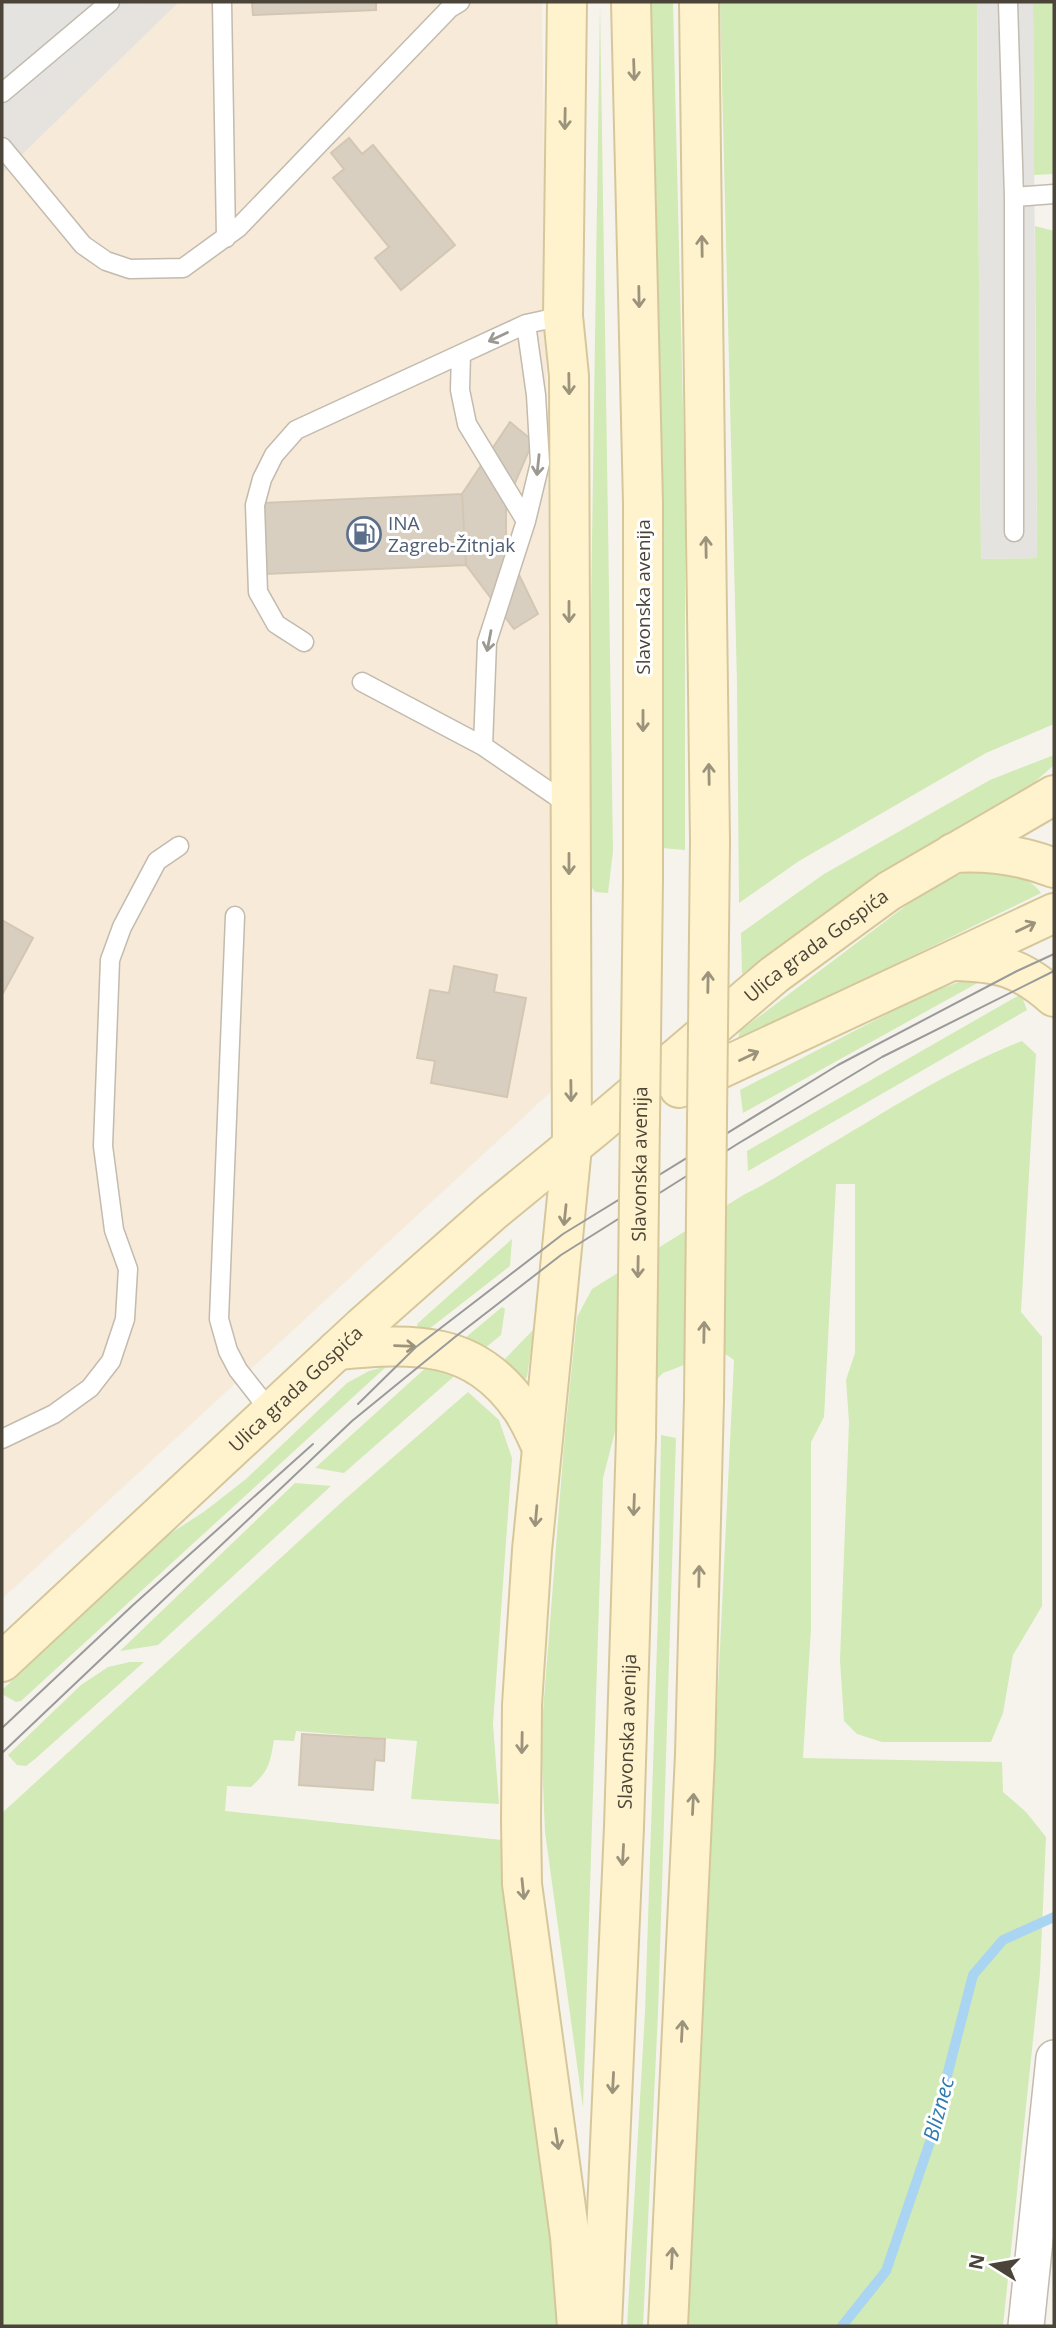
<svg xmlns="http://www.w3.org/2000/svg" width="1056" height="2328" viewBox="0 0 1056 2328" font-family="'Open Sans',sans-serif">
<style>
.commercial{fill:#f7ead8}
.industrial{fill:#e6e2dd}
.green{fill:#d2eab5}
.parking{fill:#e5e3e0}
.lines{fill:none;stroke-linecap:round;stroke-linejoin:round}
.stream{stroke:#a9d4f2;stroke-width:10}
.building{fill:#d8cfc1;stroke:#d3c7b4;stroke-width:2}
.lane-casing{stroke:#c2bbae;stroke-width:21}
.street-casing{stroke:#c2bbae;stroke-width:38}
.secondary-casing{stroke:#d6c79b;stroke-width:42}
.lane{stroke:#fff;stroke-width:18}
.street{stroke:#fff;stroke-width:35}
.secondary{stroke:#fff3cd;stroke-width:38}
.tram{stroke:#9a9a9a;stroke-width:2}
.secondary-bridge-casing{stroke:#d6c79b;stroke-width:42;stroke-linecap:butt}
.secondary-bridge{stroke:#fff3cd;stroke-width:38}
.oneway{stroke:#9c937c}
.oneway2{stroke:#9c9892}
.labels{text-anchor:middle;dominant-baseline:central;stroke-width:6;stroke-linejoin:round;paint-order:stroke}
.service-label{font-size:19px;fill:#4e5e75;stroke:#fff;text-anchor:start}
.street-label{font-size:19px;fill:#4b4439;stroke:#fff}
.water-label{font-size:21px;font-style:italic;fill:#2e7ab2;stroke:#fff}
</style>
<rect width="100%" height="100%" fill="#f6f3ec"/>
<!-- commercial -->
<path class="commercial" d="M179,2h363l13,1086 -553,511v-1425z"/>
<!-- industrial -->
<path class="industrial" d="M2,2h177l-177,172z"/>
<!-- green -->
<path class="green" d="M600,2l13,849 -5,42 -13,-1 -8,-11z
M650,2h23l12,491v357l-23,-2 1,-367z
M720,2h257l4,557 56,-1 -2,-332 19,5v493l-68,29 -187,108 -60,42 -2,-221z
M1033,2h21v172l-20,1z
M1054,755v10l-26,23 -143,83 -143,103 -1,-41 83,-59 166,-94z
M971,870c25,2 55,2 70,23l-304,149 3,-11 192,-145z
M978,975l12,1 -247,137 -3,-23 184,-95z
M1021,994l6,16 -279,161 -1,-20z
M1022,1041l14,13 -15,258 21,25v269l-29,49 -10,58 -12,29h-109l-25,-8 -13,-13 -4,-61 9,-238 -3,-42 9,-27v-169h-19l-12,233 -13,25v186l-8,130 199,4 1,30 23,20 20,25 -6,136 -37,353h-316l47,-966 -13,-9 -58,22 -45,47 -15,58 -20,630 -38,-276 -4,-95 23,-292 13,-128 15,-28 153,-95c26,-12 49,-29 74,-43 63,-37 135,-84 203,-110z
M512,1239l-2,27 -81,63 -11,-2 -1,-3z
M502,1307l3,2 -4,26 -17,14 -19,-11z
M534,1329l-7,48 -3,3h-3l-19,-18z
M430,1364l29,8 -115,101 -29,-5z
M387,1366l-366,335 -5,1 -14,-8v-4l163,-153 40,-26 41,-32 101,-96 22,-12z
M468,1392l31,28 13,38 -19,266 6,80 -88,-5 6,-58 -121,-10 -2,10 -20,-1c-4,23 -5,31 -23,47l-24,-1 -2,25 277,29 29,206 29,280h-558v-513l342,-313z
M661,1435l15,3 -18,575 -15,313h-16l18,-314 13,-398z
M295,1483l36,3 -173,159 -38,6z
M130,1662h14l-109,97 -9,7 -9,-1 -9,-10 73,-70 27,-18z"/>
<!-- parking -->
<path class="parking" d="M2,2h136l-124,104 -12,22z
M977,2h56l4,556 -56,1z"/>
<g class="lines">
<!-- stream -->
<path class="stream" d="M842,2326l44,-55 44,-129 43,-167 30,-35 51,-23"/>
</g>
<!-- building -->
<path class="building" d="M252,2h124v8l-123,5z
M349,138l13,16 11,-9 82,100 -54,45 -26,-32 14,-11 -56,-69 11,-9 -13,-16z
M510,422l23,19 -27,63v44l32,66 -24,15 -48,-64 -4,-71z
M462,494l4,71 -200,9 -3,-71z
M2,920l31,18 -31,57z
M454,966l43,9 -3,17 32,6 -19,99 -76,-14 4,-22 -18,-3 13,-68 19,3z
M302,1734l83,5 -1,22 -9,-1 -2,30 -74,-5z"/>
<g class="lines">
<!-- lane casing -->
<g class="lane-casing">
<path id="lane" d="M222,2l4,236
M1008,2l6,195
M2,93l108,-91
M2,147l81,98 23,16 24,8 53,-1 55,-40 212,-220 10,-6
M563,316l-37,8 -65,30 -1,36 7,34 59,97 -39,121 -4,104 86,59
M526,521l14,-58 -4,-68 -10,-71
M1014,532v-335l40,-3
M304,642l-28,-18 -18,-32 -3,-87 7,-26 12,-24 22,-25 165,-76
M362,682l121,64
M235,916l-16,403 9,32 10,19 33,42
M2,1439l52,-25 36,-26 21,-27 14,-42 3,-50 -14,-39 -11,-84 7,-186 12,-33 35,-66 22,-15"/>
</g>
<!-- street casing -->
<g class="street-casing">
<path id="street" d="M1026,2326l28,-268"/>
</g>
<!-- secondary casing -->
<g class="secondary-casing">
<g id="secondary">
<path d="M567,2l-4,314 6,60 3,771 -40,403 -10,155 -1,116 1,63 48,353 7,89"/>
<path d="M631,2l12,501v377"/>
<path d="M699,2l11,840"/>
<path d="M953,853c35,-2 68,2 101,15"/>
<path d="M954,961c45,1 66,6 100,36"/>
<path d="M679,1088l375,-175"/>
<path d="M337,1350c76,-7 137,-11 185,59 8,12 14,26 20,39"/>
<path id="s1" d="M2,1662l360,-335 130,-115 106,-87 176,-150 115,-84 165,-96"/>
<path id="s2" d="M602,2326l22,-499 12,-390"/>
<path d="M668,2326l27,-571 9,-355"/>
</g>
</g>
<!-- lane -->
<use href="#lane" class="lane"/>
<!-- street -->
<use href="#street" class="street"/>
<!-- secondary -->
<use href="#secondary" class="secondary"/>
<!-- tram -->
<path class="tram" d="M358,1404l58,-57 147,-113 275,-169 179,-94 37,-17
M2,1728l130,-122 181,-162
M2,1753l350,-332 103,-84 106,-82 178,-112 143,-86 172,-86"/>
<!-- secondary-bridge casing -->
<g class="secondary-bridge-casing">
<g id="secondary-bridge">
<path d="M704,1400l6,-558"/>
<path id="s3" d="M636,1437l7,-557"/>
</g>
</g>
<!-- secondary-bridge -->
<use href="#secondary-bridge" class="secondary-bridge"/>
</g>
<!-- one-way arrows -->
<defs><path id="oneway-shaft" d="M-6 0H5M1.5-3L5.5 0L1.5 3" fill="none" stroke-width="1.6" stroke-linecap="round" stroke-linejoin="round" transform="scale(1.75)"/></defs>
<g class="oneway">
<use href="#oneway-shaft" transform="translate(634 70) rotate(88)"/>
<use href="#oneway-shaft" transform="translate(565 119) rotate(91)"/>
<use href="#oneway-shaft" transform="translate(702 246) rotate(-91)"/>
<use href="#oneway-shaft" transform="translate(639 297) rotate(89)"/>
<use href="#oneway-shaft" transform="translate(569 384) rotate(89)"/>
<use href="#oneway-shaft" transform="translate(706 547) rotate(-91)"/>
<use href="#oneway-shaft" transform="translate(569 612) rotate(90)"/>
<use href="#oneway-shaft" transform="translate(643 721) rotate(90)"/>
<use href="#oneway-shaft" transform="translate(709 774) rotate(-91)"/>
<use href="#oneway-shaft" transform="translate(569 864) rotate(90)"/>
<use href="#oneway-shaft" transform="translate(1026 927) rotate(-26)"/>
<use href="#oneway-shaft" transform="translate(708 982) rotate(-89)"/>
<use href="#oneway-shaft" transform="translate(749 1056) rotate(-25)"/>
<use href="#oneway-shaft" transform="translate(571 1091) rotate(89)"/>
<use href="#oneway-shaft" transform="translate(565 1215) rotate(96)"/>
<use href="#oneway-shaft" transform="translate(638 1267) rotate(91)"/>
<use href="#oneway-shaft" transform="translate(704 1332) rotate(-89)"/>
<use href="#oneway-shaft" transform="translate(405 1346) rotate(2)"/>
<use href="#oneway-shaft" transform="translate(634 1505) rotate(92)"/>
<use href="#oneway-shaft" transform="translate(536 1516) rotate(95)"/>
<use href="#oneway-shaft" transform="translate(699 1576) rotate(-89)"/>
<use href="#oneway-shaft" transform="translate(522 1743) rotate(91)"/>
<use href="#oneway-shaft" transform="translate(693 1804) rotate(-87)"/>
<use href="#oneway-shaft" transform="translate(623 1855) rotate(93)"/>
<use href="#oneway-shaft" transform="translate(523 1889) rotate(84)"/>
<use href="#oneway-shaft" transform="translate(682 2031) rotate(-87)"/>
<use href="#oneway-shaft" transform="translate(613 2083) rotate(93)"/>
<use href="#oneway-shaft" transform="translate(557 2139) rotate(81)"/>
<use href="#oneway-shaft" transform="translate(672 2258) rotate(-87)"/>
</g>
<g class="oneway2">
<use href="#oneway-shaft" transform="translate(498 337) rotate(155)"/>
<use href="#oneway-shaft" transform="translate(538 465) rotate(96)"/>
<use href="#oneway-shaft" transform="translate(489 641) rotate(101)"/>
</g>
<!-- icons -->
<defs>
<g id="fuel-ring" transform="scale(1.75)"><circle r="9.5" fill="#fff" stroke="#5c6f8a" stroke-width="1.5"/><path d="M-5.5-6h7V0h2V4h1.3V-2.5L3-4.5l.8-.8L6-3V5H2.5V1h-1V6h-7ZM-4.2-4.7v3.2H.2V-4.7Z" fill="#5c6f8a"/></g>
</defs>
<g fill-rule="evenodd">
<use href="#fuel-ring" x="364" y="534"/>
</g>
<g class="labels">
<!-- service labels -->
<g class="service-label">
<text x="388" y="523">INA<tspan x="388" dy="22">Zagreb-Žitnjak</tspan></text>
</g>
<!-- street labels -->
<g class="street-label">
<text transform="translate(643 597) rotate(-90)">Slavonska avenija</text>
<text stroke="none"><textPath href="#s1" startOffset="1085">Ulica grada Gospića</textPath></text>
<text stroke="none"><textPath href="#s3" startOffset="273">Slavonska avenija</textPath></text>
<text stroke="none"><textPath href="#s1" startOffset="401">Ulica grada Gospića</textPath></text>
<text stroke="none"><textPath href="#s2" startOffset="595">Slavonska avenija</textPath></text>
</g>
<!-- water labels -->
<g class="water-label">
<text transform="translate(938 2109) rotate(-75)">Bliznec</text>
</g>
</g>
<!-- border -->
<rect width="1056" height="2328" fill="none" stroke="#4b4439" stroke-width="7"/>
<!-- north arrow -->
<g transform="translate(993 2265) rotate(281)" stroke="#ffffff" stroke-width="5" paint-order="stroke">
<path d="M0-5L12 26L0 18L-12 26Z" fill="#4b4439"/>
<text y="-10" font-size="19" font-weight="bold" text-anchor="middle" fill="#4b4439">N</text>
</g>
</svg>
